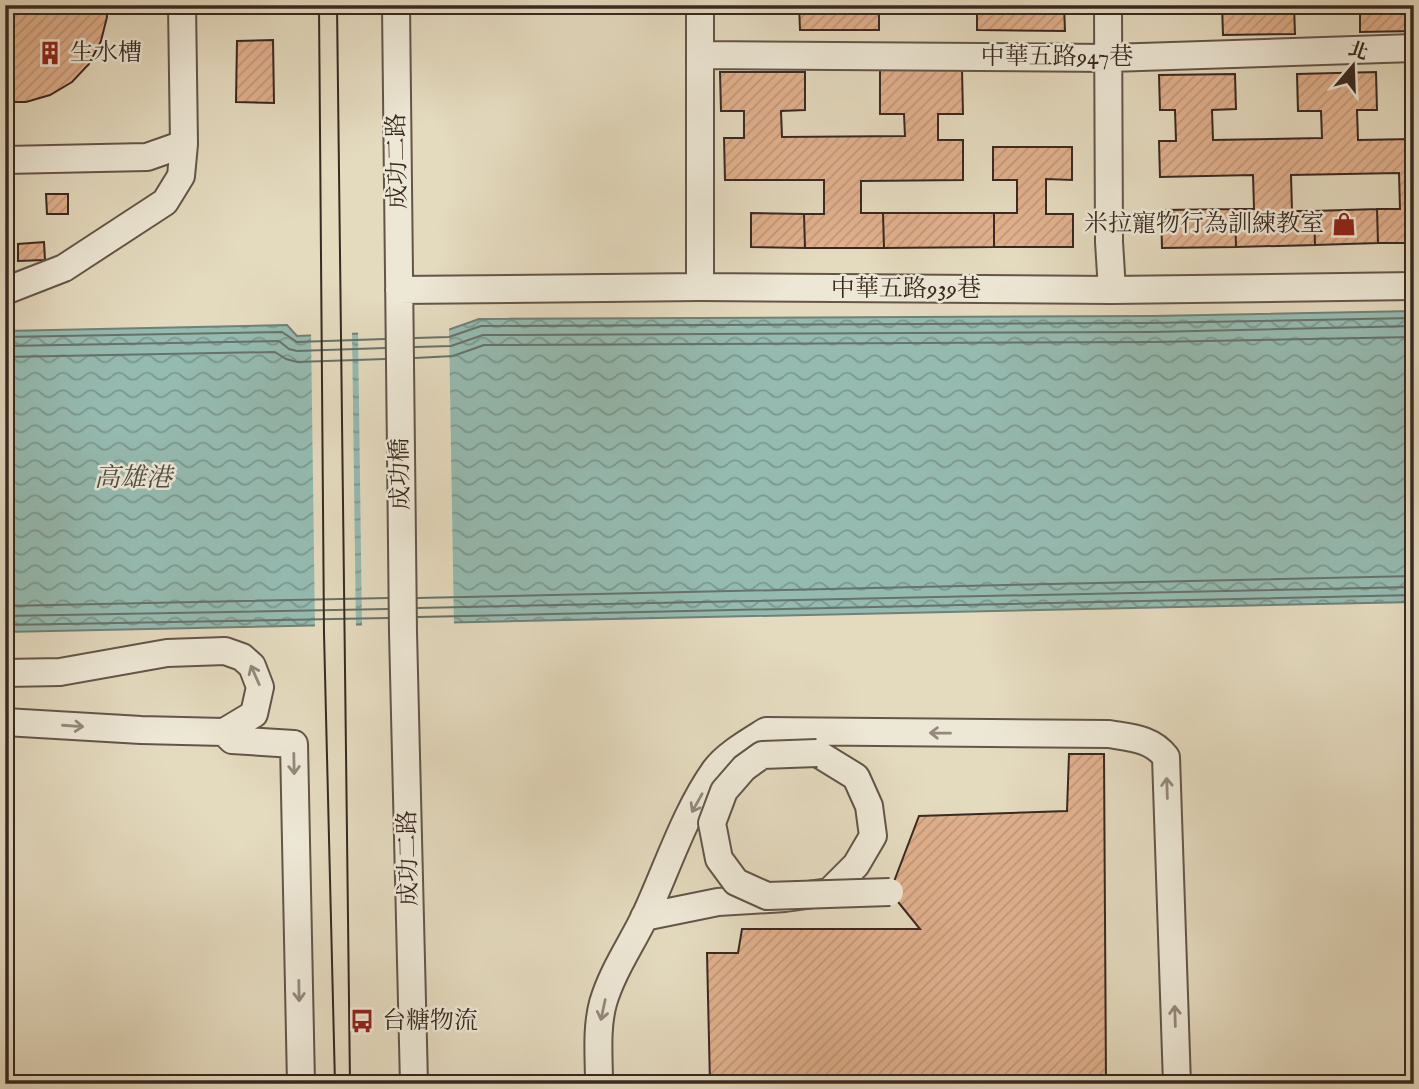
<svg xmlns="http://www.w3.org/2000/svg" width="1419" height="1089" viewBox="0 0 1419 1089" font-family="'IM FELL English','Noto Serif TC',serif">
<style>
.water{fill:url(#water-waves);stroke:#708178;stroke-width:2}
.pier{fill:#e4dabe}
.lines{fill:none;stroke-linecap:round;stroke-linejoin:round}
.shore{stroke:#67726a;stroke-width:2}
.building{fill:url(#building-hatch);stroke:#392922;stroke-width:2}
.minor-casing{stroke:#645549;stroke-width:30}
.minor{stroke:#ede7d5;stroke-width:26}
.tram{stroke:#392922;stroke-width:2}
.minor-bridge-casing{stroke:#645549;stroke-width:30;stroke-linecap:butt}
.minor-bridge{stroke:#ede7d5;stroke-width:26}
.oneway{stroke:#93887c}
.labels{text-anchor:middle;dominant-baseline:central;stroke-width:5;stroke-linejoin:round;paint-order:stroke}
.poi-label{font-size:24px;fill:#392922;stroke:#ede7d5;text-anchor:start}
.street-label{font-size:24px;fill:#392922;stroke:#ede7d5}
.water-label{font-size:26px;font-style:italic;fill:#504e46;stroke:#ede7d5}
</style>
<defs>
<pattern id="water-waves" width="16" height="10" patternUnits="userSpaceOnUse" patternTransform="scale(1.75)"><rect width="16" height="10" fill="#95bbb1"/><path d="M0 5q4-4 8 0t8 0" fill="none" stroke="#7b9890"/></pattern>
<pattern id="building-hatch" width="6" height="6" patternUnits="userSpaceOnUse" patternTransform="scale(1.75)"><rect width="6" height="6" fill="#e0b08c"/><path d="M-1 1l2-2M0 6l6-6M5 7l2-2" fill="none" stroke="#c19778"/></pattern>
</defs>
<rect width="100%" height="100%" fill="#e4dabe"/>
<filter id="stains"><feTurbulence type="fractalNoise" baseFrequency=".00286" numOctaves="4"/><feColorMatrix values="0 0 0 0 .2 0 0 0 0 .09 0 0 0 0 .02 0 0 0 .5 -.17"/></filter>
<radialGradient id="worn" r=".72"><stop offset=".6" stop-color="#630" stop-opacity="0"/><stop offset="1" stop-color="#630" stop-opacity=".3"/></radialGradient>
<!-- water -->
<path class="water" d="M1414,311v291l-1409,30v-301l282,-6 10,11 151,-6 31,-11 674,-3z"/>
<!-- pier -->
<path class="pier" d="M449,326l5,301 -92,2 -4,-299z
M352,330l4,299 -41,1 -4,-298z"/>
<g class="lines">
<!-- shore -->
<path class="shore" d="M5,337l277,-5 15,10 88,-3
M415,338l34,-1 32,-11 672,-3 261,-5
M5,346l274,-5 10,8 8,2 88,-3
M415,347l36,-1 32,-11 670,-3 261,-6
M5,357l270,-5 11,7 11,3 88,-3
M415,358l38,-2 31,-11 669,-3 261,-5
M417,598l997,-22
M5,606l383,-8
M418,608l996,-21
M5,616l383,-7
M418,617l996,-22
M5,625l383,-7"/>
</g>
<!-- building -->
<path class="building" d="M5,5h101l1,12 -6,24 -12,23 -17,18 -22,13 -24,7h-21z
M799,5h80v25h-79z
M977,5h87l1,26 -88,-1z
M1222,5h72l1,29 -72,1z
M1360,5h54v26l-54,1z
M273,40l1,63 -38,-1 1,-61z
M880,69h82l1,45h-25v26h25v40l-102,1v32h22l1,35h-79l-1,-34h20v-34h-99l-1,-42h20v-27h-23l-1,-39h85v38l-24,1 1,26 123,-1 -1,-22h-24z
M1376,72l1,38h-20l1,30 56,-1v104h-36l-1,-34h23l-1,-36 -108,2 1,36h22l1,34 -79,2 -1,-38h19l-1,-34 -93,2 -1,-36h17l-1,-31h-15l-1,-35 76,-1 1,35 -24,1 1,30 109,-2 -1,-27h-23l-1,-37z
M993,147h79v33l-26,-1v35h27v33h-79v-34h23v-33h-24z
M46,194h22v20h-21z
M1235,209l1,38 -74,1 -1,-38z
M1377,209l1,34 -63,2 -1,-34z
M751,213l53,1 1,34 -54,-1z
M883,213h111v34l-110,1z
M44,242l1,18 -27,1v-17z
M1069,754h35l2,330h-396l-3,-131h31l4,-24h178l-30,-37 29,-76 148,-5z"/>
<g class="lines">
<!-- minor casing -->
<g class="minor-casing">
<path id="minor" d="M396,5l7,627 11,452
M1108,5l1,237 3,48
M700,55l410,3 304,-10
M5,160l142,-3 37,-13
M700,287v-282
M399,290l301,-3 412,3 302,-4
M5,291l59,-23 101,-66 16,-26 3,-32 -2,-139
M5,673l55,-1 107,-19 58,-2 17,6 10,9 8,21 -6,27 -30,18 -83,-2 -136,-8
M224,732l8,8 62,4 7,340
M644,917l74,-15 67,-4 44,-6 27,-27 17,-29 -4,-30 -13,-29 -39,-24
M599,1084c0,-27 -3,-55 4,-81 9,-31 28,-58 42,-87 22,-47 40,-104 70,-146 12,-16 34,-28 51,-39l343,3c22,4 42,4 57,23l11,327"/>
</g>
<!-- minor -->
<use href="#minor" class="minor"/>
<!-- tram -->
<path class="tram" d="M319,5l5,628 11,451
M337,5l13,1079"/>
<!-- minor-bridge casing -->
<g class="minor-bridge-casing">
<path id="minor-bridge" d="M817,753l-55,2 -18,13 -20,23 -12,32 7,36 17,23 31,14 123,-4"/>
</g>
<!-- minor-bridge -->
<use href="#minor-bridge" class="minor-bridge"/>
</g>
<!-- one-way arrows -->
<defs><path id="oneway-shaft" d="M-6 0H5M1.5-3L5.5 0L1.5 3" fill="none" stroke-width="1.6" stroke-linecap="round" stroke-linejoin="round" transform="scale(1.75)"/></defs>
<g class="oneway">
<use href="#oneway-shaft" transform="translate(255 675) rotate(-114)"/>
<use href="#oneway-shaft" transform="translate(73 726) rotate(4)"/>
<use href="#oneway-shaft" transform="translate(940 733) rotate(-179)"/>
<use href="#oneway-shaft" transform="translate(294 764) rotate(89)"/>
<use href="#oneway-shaft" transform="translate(1167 788) rotate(-92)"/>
<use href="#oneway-shaft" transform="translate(697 803) rotate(119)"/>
<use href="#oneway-shaft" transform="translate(299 991) rotate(89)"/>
<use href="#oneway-shaft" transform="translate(603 1010) rotate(102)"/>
<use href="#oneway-shaft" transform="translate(1175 1016) rotate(-92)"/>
</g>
<!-- icons -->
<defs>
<g id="building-bare" transform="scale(1.89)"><path d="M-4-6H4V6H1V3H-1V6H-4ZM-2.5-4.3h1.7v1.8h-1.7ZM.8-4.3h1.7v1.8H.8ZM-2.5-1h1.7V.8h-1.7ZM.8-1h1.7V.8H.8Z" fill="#8f2418" stroke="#ede7d5" stroke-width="2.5" paint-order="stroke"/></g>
<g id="shop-bare" transform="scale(1.89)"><path d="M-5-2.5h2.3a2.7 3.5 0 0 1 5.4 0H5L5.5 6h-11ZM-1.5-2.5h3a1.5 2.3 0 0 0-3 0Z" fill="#8f2418" stroke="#ede7d5" stroke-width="2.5" paint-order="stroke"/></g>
<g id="bus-bare" transform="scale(1.89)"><path d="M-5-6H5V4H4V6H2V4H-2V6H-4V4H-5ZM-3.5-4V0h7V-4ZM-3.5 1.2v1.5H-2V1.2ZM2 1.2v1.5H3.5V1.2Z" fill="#8f2418" stroke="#ede7d5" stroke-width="2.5" paint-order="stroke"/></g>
</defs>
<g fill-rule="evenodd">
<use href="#building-bare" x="50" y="53"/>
<use href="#shop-bare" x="1344" y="224"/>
<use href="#bus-bare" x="362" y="1021"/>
</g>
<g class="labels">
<!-- poi labels -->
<g class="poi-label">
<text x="70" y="53">生水槽</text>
<text x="1324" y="224" text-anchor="end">米拉寵物行為訓練教室</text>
<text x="382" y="1021">台糖物流</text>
</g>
<!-- street labels -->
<g class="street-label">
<text x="1057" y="57">中華五路947巷</text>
<text transform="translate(398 161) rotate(-91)">成功二路</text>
<text x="906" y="289">中華五路939巷</text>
<text transform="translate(401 474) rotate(-91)">成功橋</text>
<text transform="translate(409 858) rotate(-91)">成功二路</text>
</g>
<!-- water labels -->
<g class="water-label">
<text x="133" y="478">高雄港</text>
</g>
</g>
<!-- margin -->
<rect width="1419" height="1089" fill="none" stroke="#e4dabe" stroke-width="28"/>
<rect x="7" y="7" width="1405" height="1075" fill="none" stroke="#392922" stroke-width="3.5"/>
<rect x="14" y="14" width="1391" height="1061" fill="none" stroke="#392922" stroke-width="2"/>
<!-- north arrow -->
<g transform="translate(1353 66) rotate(19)" stroke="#ede7d5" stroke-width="5" paint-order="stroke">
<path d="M0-5L12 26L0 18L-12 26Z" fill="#392922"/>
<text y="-10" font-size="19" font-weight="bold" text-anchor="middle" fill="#392922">北</text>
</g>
<rect width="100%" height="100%" filter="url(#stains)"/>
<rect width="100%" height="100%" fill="url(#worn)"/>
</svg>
